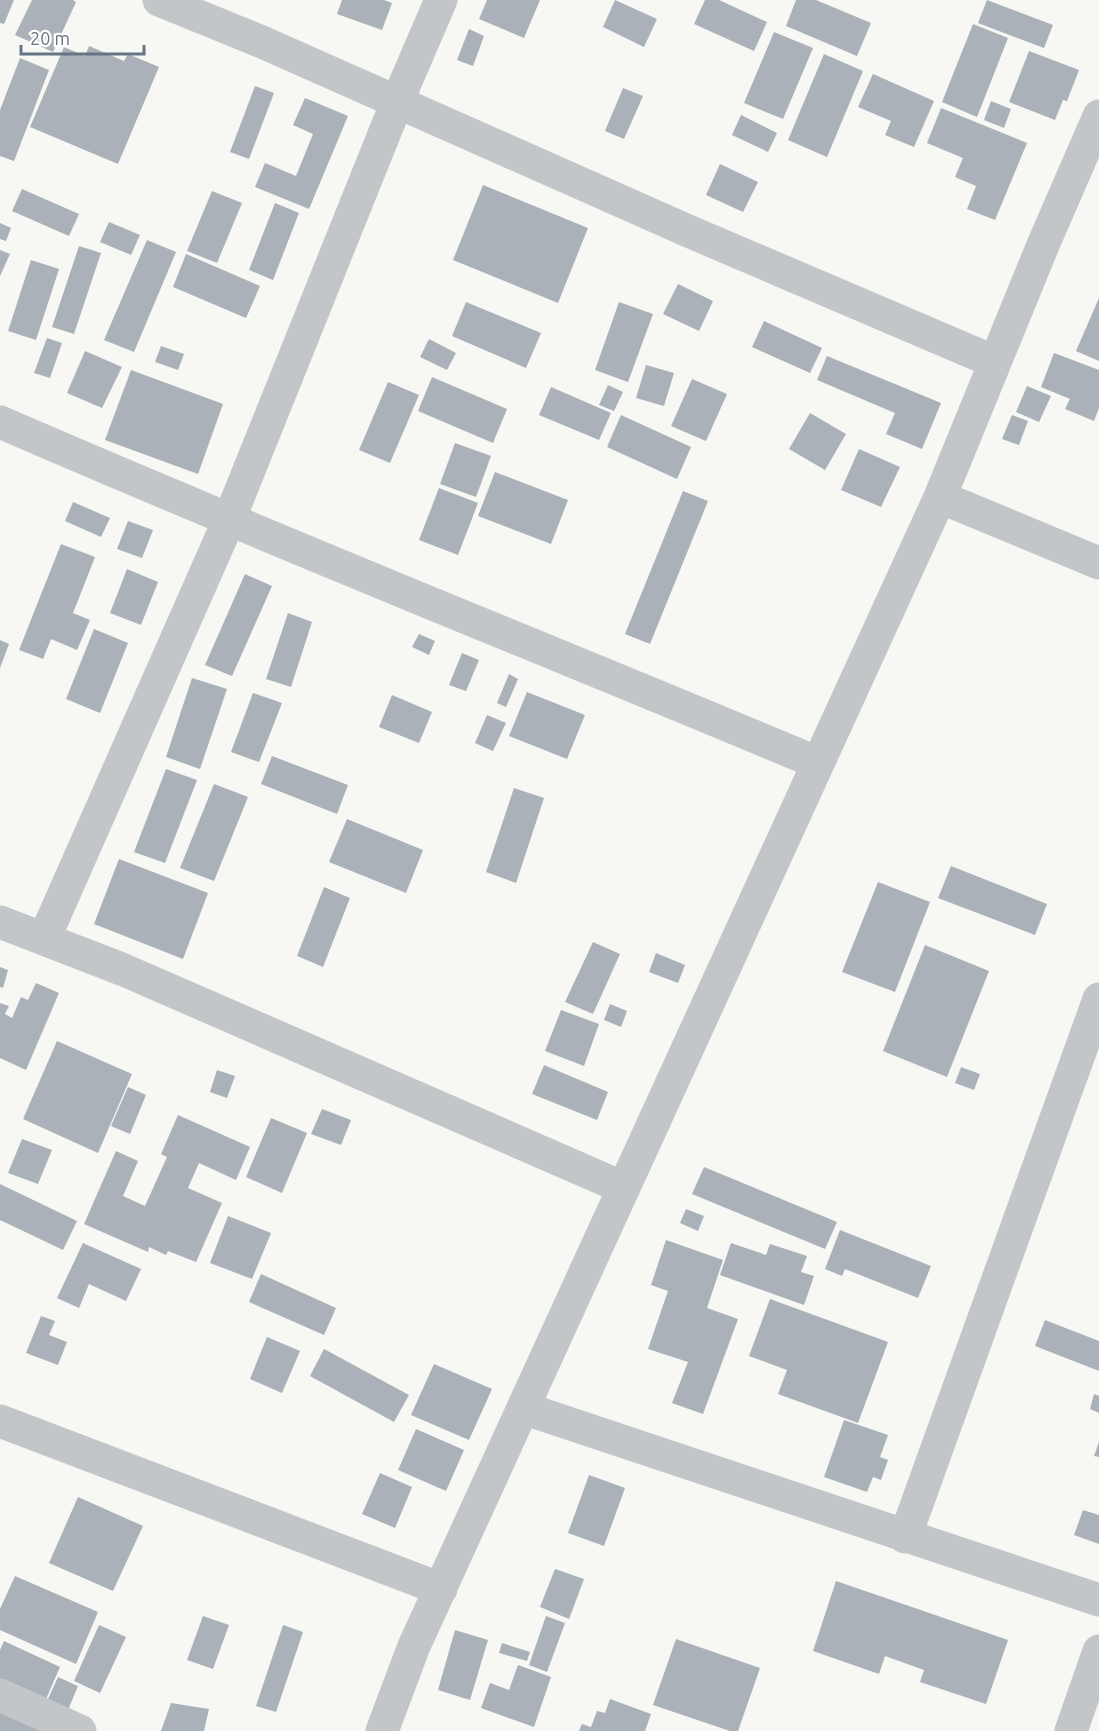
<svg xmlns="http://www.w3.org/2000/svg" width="1099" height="1731" viewBox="0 0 1099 1731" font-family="Ubuntu,sans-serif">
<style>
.building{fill:#aab1b8}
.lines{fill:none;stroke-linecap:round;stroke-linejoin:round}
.minor{stroke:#c2c6c9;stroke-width:33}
</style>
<rect width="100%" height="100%" fill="#f7f7f4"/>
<!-- building -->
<path class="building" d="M0,0h14l-10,24 -4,-1z
M32,0h41l3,2 -23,50 -38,-17z
M342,0h42l8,3 -10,27 -45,-16z
M487,0h53l-16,38 -45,-19z
M615,0l42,19 -13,28 -41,-20z
M705,0h14l48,22 -13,29 -60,-27z
M796,0h20l55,23 -14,33 -71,-30z
M987,0l66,25 -9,23 -66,-25z
M973,24l35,14 -31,79 -35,-15z
M469,29l15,7 -11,30 -16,-6z
M774,32l39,16 -30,71 -39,-16z
M89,46l35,15 4,-7 31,13 -41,97 -88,-37 34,-80 21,9z
M1029,51l50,19 -12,31 -4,-1 -8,20 -46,-18z
M824,54l39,17 -36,86 -39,-17z
M20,58l29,12 -35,91 -14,-5v-46z
M873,74l61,27 -20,46 -29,-12 6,-14 -33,-14z
M255,86l19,7 -25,66 -19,-7z
M623,88l20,8 -19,43 -19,-8z
M305,98l43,18 -39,93 -54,-22 10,-24 31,13 17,-42 -20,-9z
M991,101l20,8 -7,19 -20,-8z
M941,108l86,35 -32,77 -28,-11 9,-23 -21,-9 8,-19 -36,-15z
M741,115l36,18 -9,19 -36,-17z
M720,164l38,18 -15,30 -37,-17z
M483,185l105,43 -30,75 -105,-43z
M22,189l57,25 -10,22 -57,-25z
M212,191l30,12 -25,60 -30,-12z
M275,203l24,10 -26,67 -24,-10z
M109,222l31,13 -9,20 -31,-13z
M0,223l11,5 -5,13 -6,-2z
M147,240l29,12 -42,100 -30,-12z
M79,246l22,7 -27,81 -22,-7z
M0,250l10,4 -10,22z
M186,254l74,32 -14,32 -73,-31z
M31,260l28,9 -23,71 -28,-9z
M678,284l35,17 -14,30 -36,-17z
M1099,298v63l-23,-10z
M466,302l75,31 -15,35 -74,-32z
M619,302l34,12 -25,68 -33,-12z
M764,321l58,27 -12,25 -58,-26z
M47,338l15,5 -12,35 -16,-5z
M429,339l27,14 -9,17 -27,-13z
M161,346l23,8 -6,16 -23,-8z
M85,351l37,16 -20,41 -35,-15z
M1054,353l45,17v38l-5,13 -29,-12 5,-10 -29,-12z
M827,356l114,47 -19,46 -36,-15 9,-21 -78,-33z
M646,365l28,8 -10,33 -28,-8z
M131,370l92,34 -25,70 -93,-34z
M432,377l75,32 -14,34 -75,-32z
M692,379l35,15 -21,47 -35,-15z
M388,382l31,13 -29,68 -31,-13z
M608,385l15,7 -9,19 -15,-6z
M1027,386l24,10 -12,26 -23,-10z
M551,387l60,26 -12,27 -60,-25z
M810,413l36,21 -21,36 -36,-21z
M621,415l70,32 -14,32 -70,-32z
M1012,415l16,6 -9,24 -17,-6z
M455,443l36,13 -15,41 -36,-13z
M859,449l41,18 -19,40 -40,-17z
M495,472l73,28 -17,44 -73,-28z
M439,488l39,15 -20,52 -39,-15z
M683,491l25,10 -58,143 -25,-10z
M73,502l37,16 -9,19 -36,-16z
M128,521l25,9 -11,28 -25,-9z
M61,544l34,13 -22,56 17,7 -13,30 -26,-11 -8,20 -24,-9z
M127,569l31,13 -17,43 -31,-12z
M245,574l27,12 -40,90 -27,-11z
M288,613l24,9 -21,65 -25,-8z
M94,629l34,14 -28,70 -34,-14z
M419,634l16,7 -6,14 -17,-8z
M0,640l9,4 -9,24z
M462,653l17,7 -13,31 -17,-6z
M509,674l9,5 -12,28 -9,-4z
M192,678l35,11 -27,80 -34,-12z
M527,692l58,23 -18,44 -58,-23z
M253,693l29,10 -23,59 -28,-10z
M392,695l40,17 -13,31 -40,-16z
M487,715l19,8 -13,28 -18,-8z
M272,756l76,29 -11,29 -76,-30z
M166,769l31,11 -32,83 -31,-11z
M214,784l34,13 -34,84 -34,-13z
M514,788l30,10 -28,85 -30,-11z
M347,819l76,31 -17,43 -77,-31z
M119,859l89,34 -25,66 -89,-35z
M951,866l96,38 -12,31 -97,-37z
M878,882l52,20 -35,90 -53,-20z
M324,887l26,11 -27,69 -26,-11z
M593,942l27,12 -27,60 -28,-12z
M925,945l64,26 -42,106 -64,-26z
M656,953l29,12 -7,18 -29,-11z
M0,967l8,3 -5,18 -3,-1z
M36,983l23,10 -33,77 -26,-12v-55l9,3 -4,8 7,4 9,-21 7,3z
M610,1004l17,7 -6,16 -17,-7z
M561,1010l38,14 -15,42 -39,-15z
M57,1041l75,33 -34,79 -75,-34z
M544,1065l64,27 -11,28 -65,-26z
M961,1067l19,7 -6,16 -19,-7z
M217,1070l18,6 -8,22 -17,-6z
M128,1087l18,8 -16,39 -19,-8z
M322,1109l29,11 -10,25 -30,-11z
M178,1115l72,32 -14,33 -37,-17 -11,25 34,15 -26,59 -28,-11 -2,4 -17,-8 -1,5 -64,-28 32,-73 22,10 -15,35 22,10 22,-49 -6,-3z
M271,1118l36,15 -25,60 -36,-16z
M22,1139l30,11 -14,34 -30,-11z
M704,1167l133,55 -12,27 -133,-55z
M0,1184l77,37 -14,29 -63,-30z
M686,1209l18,7 -6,15 -18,-8z
M228,1216l43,17 -19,46 -42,-16z
M840,1230l91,36 -13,32 -73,-29 -3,7 -17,-7z
M666,1240l57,20 -16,48 31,11 -35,95 -31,-11 16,-41 -40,-13 20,-58 -17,-6z
M83,1243l58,26 -15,32 -37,-17 -10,24 -22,-10z
M731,1243l35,12 4,-11 37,12 -6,16 13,4 -10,29 -84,-30z
M261,1274l75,34 -12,27 -75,-33z
M770,1299l118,43 -30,81 -80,-29 9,-24 -38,-14z
M41,1316l14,5 -6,14 18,7 -9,23 -32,-12z
M1045,1320l54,21v30l-64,-25z
M267,1337l33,14 -18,42 -32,-14z
M324,1349l85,46 -15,27 -84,-46z
M434,1364l58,25 -23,51 -58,-25z
M1094,1394l5,2v17l-9,-4z
M844,1420l44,15 -8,22 8,3 -7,20 -8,-3 -6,15 -43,-15z
M416,1429l48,21 -18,41 -48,-21z
M1099,1442v15l-5,-1z
M380,1473l32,14 -17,41 -33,-14z
M589,1475l36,13 -21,58 -36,-13z
M78,1497l65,29 -30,65 -64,-28z
M1083,1510l16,5v29l-25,-9z
M555,1569l29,10 -15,40 -29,-12z
M15,1576l83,36 -22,52 -76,-34v-21z
M836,1581l172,59 -22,64 -66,-22 4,-12 -39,-14 -6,18 -66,-23z
M203,1616l26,9 -16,44 -26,-9z
M546,1616l19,7 -18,49 -18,-7z
M99,1625l27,12 -26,56 -26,-12z
M283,1625l20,7 -27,80 -20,-6z
M455,1630l33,10 -18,60 -32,-10z
M676,1639l84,29 -22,63h-8l-77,-26z
M4,1641l56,26 -17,39 -43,-20v-36z
M502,1643l28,9 -3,9 -28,-8z
M518,1665l33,12 -17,50 -53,-19 9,-25 19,7z
M58,1677l20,9 -10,24 -21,-9z
M610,1699l41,15 -6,17h-66l3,-7 9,3 6,-16 8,2z
M171,1703l38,6 -5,22h-43z
M0,1710l45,21h-45z"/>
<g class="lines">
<!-- minor -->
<path class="minor" d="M159,0l103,42 424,188 309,132
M0,422c271,118 546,227 818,341
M940,497l159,66
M0,922l124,48 500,218
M44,939l185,-419 168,-418 44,-102
M523,1408l576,192
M0,1421l441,168
M905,1537l194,-538
M0,1695l80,36
M382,1731l32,-85 526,-1149 103,-252 56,-129
M1071,1731l28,-80"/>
</g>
<!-- scale -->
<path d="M21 45v9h123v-9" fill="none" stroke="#657585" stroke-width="3"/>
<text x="30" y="45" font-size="18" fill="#657585" stroke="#ffffff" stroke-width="4.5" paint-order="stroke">20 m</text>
</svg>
